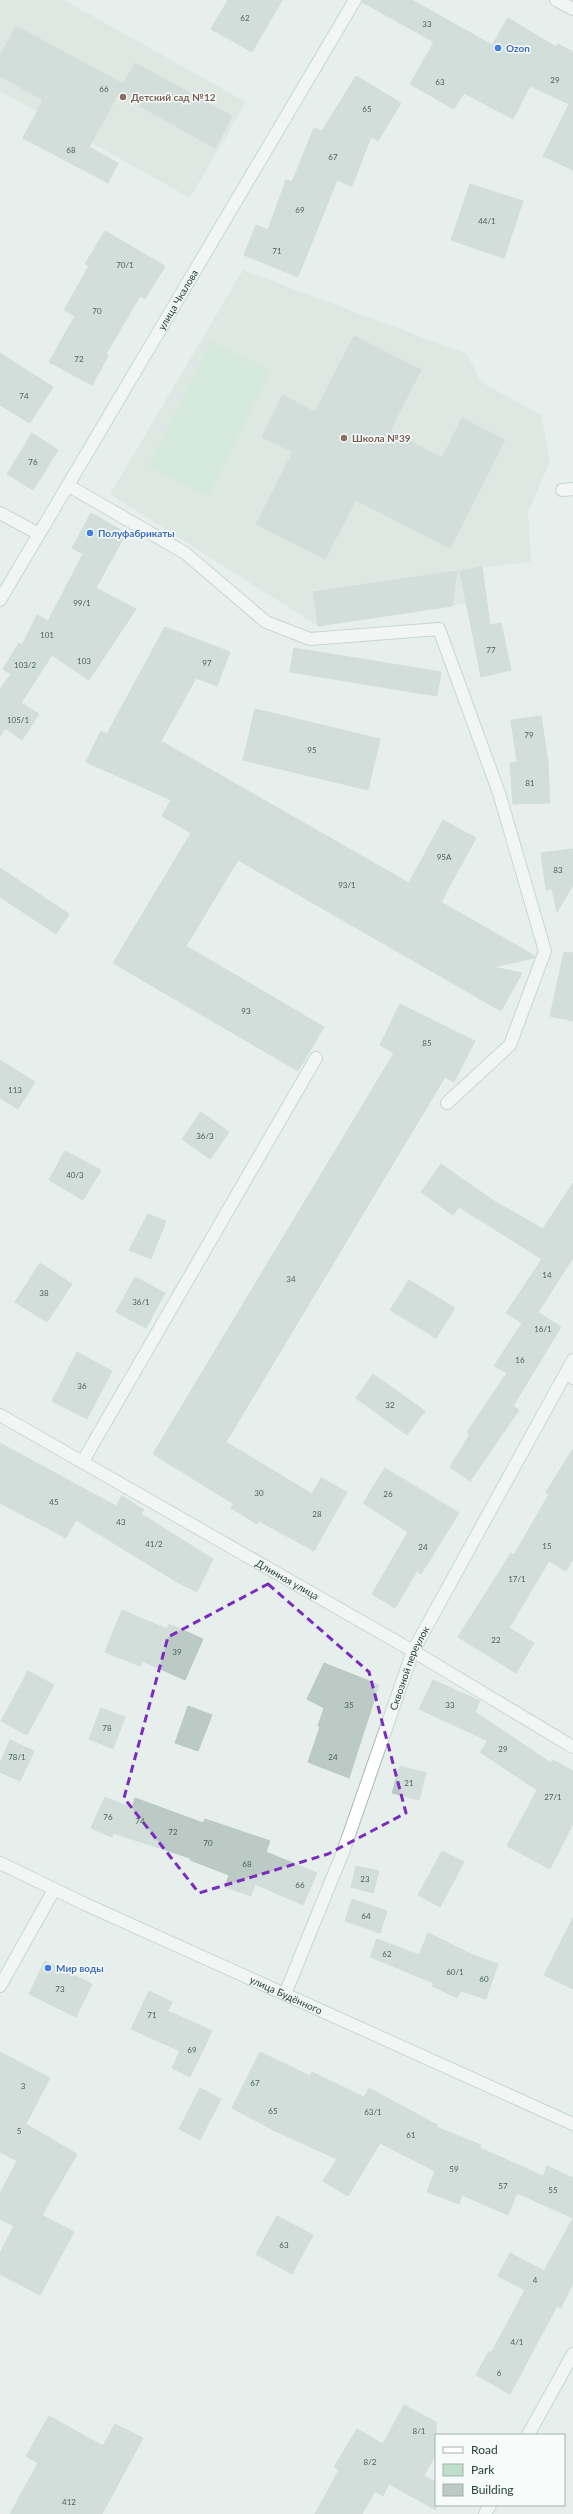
<svg xmlns="http://www.w3.org/2000/svg" width="573" height="2514" viewBox="0 0 573 2514" font-family="Lato,sans-serif">
<style>
.built{fill:#d4dfda}
.green{fill:#bfe0c8}
.building{fill:#bbcac4;stroke:#b8c9c2}
.lines{fill:none;stroke-linecap:round;stroke-linejoin:round}
.lane-casing{stroke:#a8b8b2;stroke-width:14}
.street-casing{stroke:#a8b8b2;stroke-width:14}
.secondary-casing{stroke:#a4bbb3;stroke-width:14}
.lane{stroke:#fff;stroke-width:12}
.street{stroke:#fff;stroke-width:12}
.secondary{stroke:#fff;stroke-width:12}
.marked{fill:none;stroke:#7b2cbf;stroke-width:3;stroke-dasharray:8 5;stroke-linejoin:round}
.shop-dot{fill:#3f7fe0;stroke:#f7fbf9;stroke-width:1.5}
.education-dot{fill:#8d6e63;stroke:#f7fbf9;stroke-width:1.5}
.labels{text-anchor:middle;dominant-baseline:central;stroke-width:3;stroke-linejoin:round;paint-order:stroke}
.number-label{font-size:8px;fill:#4a645c}
.shop-label{font-size:10px;font-weight:bold;fill:#366cbe;stroke:#f7fbf9;text-anchor:start}
.education-label{font-size:10px;font-weight:bold;fill:#785e54;stroke:#f7fbf9;text-anchor:start}
.street-label{font-size:10px;fill:#24423a;stroke:#f7fbf9}
</style>
<rect width="100%" height="100%" fill="#e6efeb"/>
<!-- built -->
<path class="built" d="M0,0h64l182,102 -56,96 -190,-107z
M243,270l224,84 14,28 60,33 9,47 -22,50 3,50 -49,5 5,33 -169,26 -208,-132z"/>
<!-- green -->
<path class="green" d="M211,341l59,29 -62,126 -59,-30z"/>
<!-- building -->
<path class="building" d="M228,0h54l-30,52 -41,-23z
M362,0h50l80,45 16,-27 48,29 2,-3 15,8v118l-30,-14 26,-52 -39,-18 -17,33 -49,-26 -10,16 -44,-25 24,-42 -72,-40z
M16,26l107,58 12,-21 97,53 -17,32 -97,-54 -29,53 29,16 -10,20 -85,-45 20,-38 -43,-24v-20z
M356,76l45,27 -23,38 -7,-4 -19,49 -15,-6 -39,97 -54,-22 12,-30 12,5 18,-50 6,2 22,-54 8,3z
M470,184l53,17 -19,57 -53,-18z
M105,231l60,35 -20,33 -5,-3 -34,58 2,2 -16,29 -43,-23 26,-46 -11,-6 25,-44 -4,-2z
M354,336l67,34 -31,61 52,27 20,-40 43,22 -55,108 -94,-48 -31,59 -69,-35 37,-72 -31,-15 21,-42 32,17z
M0,353l53,34 -23,36 -30,-18z
M32,433l26,17 -25,40 -26,-16z
M91,513l35,20 -30,55 40,21 -47,71 -37,-25 -31,48 18,11 -17,26 -17,-12 -5,8v-47l11,-15 -8,-5 16,-26 3,2 15,-30 11,6 35,-67 -11,-6z
M482,567l8,58 11,-2 10,47 -30,7 -21,-106z
M457,571l-5,35 -134,20 -5,-34z
M165,627l65,25 -13,34 -21,-8 -35,63 -2,-1 250,143 34,-63 33,18 -35,64 94,54 -1,2 -41,9 29,6 -21,38 -263,-151 -52,86 138,81 -26,44 -185,-108 78,-130 -29,-17 9,-16 -85,-38 15,-31 6,3z
M294,648l147,24 -4,24 -147,-24z
M255,709l125,30 -12,51 -125,-30z
M541,716l7,47 2,40 -37,1 -3,-41 7,-1 -6,-42z
M573,849v36l-16,27 -5,-23 -6,1 -5,-37z
M0,868l69,46 -13,20 -56,-37z
M564,952l9,1v68l-23,-5z
M400,1004l75,37 -21,41 -9,-5 -219,365 86,52 9,-16 26,14 -33,59 -55,-30 -2,3 -26,-16 3,-4 -81,-50 241,-401 -14,-8z
M0,1060l35,22 -17,27 -18,-11z
M201,1112l28,20 -19,27 -28,-20z
M65,1151l36,19 -18,30 -34,-20z
M441,1164l53,37 49,28 30,-46v75l-35,54 23,15 -48,79 6,4 -49,71 -20,-14 20,-33 -3,-2 40,-59 -13,-7 28,-43 -16,-10 36,-54 -83,-52 -6,8 -32,-23z
M148,1214l18,7 -15,38 -22,-9z
M40,1263l32,21 -25,38 -32,-20z
M135,1277l30,16 -19,35 -30,-16z
M409,1280l46,28 -19,30 -46,-28z
M77,1352l35,19 -25,48 -35,-18z
M373,1374l52,37 -18,24 -51,-37z
M0,1443l116,63 6,-10 22,14 -3,4 72,45 -16,33 -20,-10 -101,-62 -10,18 -66,-35z
M573,1449v110l-7,12 -17,-10 -40,67 25,15 -18,30 -58,-36 53,-84 3,2 35,-61 -3,-2z
M385,1468l74,45 -38,61 -4,-3 -22,37 -23,-14 36,-62 -45,-29z
M122,1610l45,19 2,-5 34,15 -18,41 -43,-19 -2,5 -35,-14z
M324,1663l55,22 -30,93 -41,-16 12,-35 -2,-1 6,-18 -17,-9z
M28,1671l26,14 -27,50 -26,-14z
M433,1680l47,21 -5,11 76,51 2,-3 20,11v53l-23,45 -43,-23 30,-56 -57,-38 8,-11 -69,-32z
M188,1706l24,9 -14,36 -23,-8z
M101,1708l24,9 -12,32 -24,-10z
M10,1740l24,11 -14,30 -20,-9v-9z
M400,1766l26,7 -7,27 -27,-7z
M105,1797l27,11 3,-10 68,25 2,-4 65,22 -4,11 51,21 -14,32 -48,-21 -4,12 -26,-9 4,-12 -39,-15v-2l-77,-25 -1,4 -21,-9z
M442,1851l22,11 -24,45 -22,-12z
M356,1866l23,5 -6,22 -22,-6z
M352,1899l35,12 -7,22 -35,-12z
M573,1918v71l-29,-14z
M428,1933l45,22 25,9 -12,35 -25,-8 -4,7 -25,-12 2,-3 -64,-26 7,-18 42,16z
M45,1961l47,23 -16,33 -47,-23z
M149,1991l23,11 -4,9 44,20 -22,46 -18,-9 8,-17 -49,-22z
M0,2052l50,26 -24,46 51,30 -35,61 32,17 -34,63 -40,-21v-21l14,-27 -14,-7v-26l17,-32 -17,-9z
M260,2052l50,24 2,-4 52,25 5,-9 68,37 -1,2 45,18 -1,3 63,28 4,-10 26,12v40l-56,-25 -9,22 -46,-20 -3,9 -32,-12 8,-21 -55,-28 -32,53 -25,-15 14,-22 -62,-28 -43,-23z
M200,2088l21,11 -21,41 -21,-11z
M277,2216l36,19 -21,39 -36,-20z
M573,2218v65l-12,25 -4,-2 -47,88 -34,-19 13,-24 2,2 34,-63 -27,-14 12,-23 34,18z
M404,2405l32,17v31l-12,23 12,6v28l-47,-26 -6,12 -8,-5 -13,23h-47l24,-44 -5,-3 23,-38 26,15z
M49,2416l54,30 12,-22 28,14 -41,76h-92l28,-51 -12,-7z"/>
<g class="lines">
<!-- lane casing -->
<g class="lane-casing">
<path id="lane" d="M69,486l116,67 81,69 44,17 129,-10 60,164 46,158 -35,94 -63,58
M562,490l11,-1
M566,1373l7,5
M83,1461l233,-403"/>
</g>
<!-- street casing -->
<g class="street-casing">
<g id="street">
<path d="M556,0l17,9"/>
<path id="s1" d="M0,1415l413,236 160,96"/>
<path d="M0,1986l54,-96"/>
<path id="s2" d="M285,1994l58,-142 70,-201 160,-291"/>
</g>
</g>
<!-- secondary casing -->
<g class="secondary-casing">
<g id="secondary">
<path d="M0,513l39,21"/>
<path id="s3" d="M0,600l355,-600"/>
<path id="s4" d="M0,1863l87,42 486,219"/>
<path d="M528,2435l45,-81"/>
<path d="M485,2514l5,-9"/>
</g>
</g>
<!-- lane -->
<use href="#lane" class="lane"/>
<!-- street -->
<use href="#street" class="street"/>
<!-- secondary -->
<use href="#secondary" class="secondary"/>
</g>
<!-- marked area -->
<path d="M0 0H573V2514H0ZM268,1584l101,88 37,141 -78,41 -129,39 -75,-95 44,-161z" fill="#e6efeb" fill-opacity=".55" fill-rule="evenodd"/>
<path class="marked" d="M268,1584l101,88 37,141 -78,41 -129,39 -75,-95 44,-161z"/>
<!-- markers -->
<g class="shop-dot">
<circle cx="498" cy="48" r="4"/>
<circle cx="90" cy="533" r="4"/>
<circle cx="48" cy="1968" r="4"/>
</g>
<g class="education-dot">
<circle cx="123" cy="97" r="4"/>
<circle cx="344" cy="438" r="4"/>
</g>
<g class="labels">
<!-- number labels -->
<g class="number-label">
<text x="245" y="18">62</text>
<text x="427" y="24">33</text>
<text x="555" y="80">29</text>
<text x="440" y="82">63</text>
<text x="104" y="89">66</text>
<text x="367" y="109">65</text>
<text x="71" y="150">68</text>
<text x="333" y="157">67</text>
<text x="300" y="210">69</text>
<text x="487" y="221">44/1</text>
<text x="277" y="251">71</text>
<text x="125" y="265">70/1</text>
<text x="97" y="311">70</text>
<text x="79" y="359">72</text>
<text x="24" y="396">74</text>
<text x="33" y="462">76</text>
<text x="82" y="603">99/1</text>
<text x="47" y="635">101</text>
<text x="491" y="650">77</text>
<text x="84" y="661">103</text>
<text x="207" y="663">97</text>
<text x="25" y="665">103/2</text>
<text x="18" y="720">105/1</text>
<text x="529" y="735">79</text>
<text x="312" y="750">95</text>
<text x="530" y="783">81</text>
<text x="444" y="857">95А</text>
<text x="558" y="870">83</text>
<text x="347" y="885">93/1</text>
<text x="246" y="1011">93</text>
<text x="427" y="1043">85</text>
<text x="15" y="1090">113</text>
<text x="205" y="1136">36/3</text>
<text x="75" y="1175">40/3</text>
<text x="547" y="1275">14</text>
<text x="291" y="1279">34</text>
<text x="44" y="1293">38</text>
<text x="141" y="1302">36/1</text>
<text x="543" y="1329">16/1</text>
<text x="520" y="1360">16</text>
<text x="82" y="1386">36</text>
<text x="390" y="1405">32</text>
<text x="259" y="1493">30</text>
<text x="388" y="1494">26</text>
<text x="54" y="1502">45</text>
<text x="317" y="1514">28</text>
<text x="121" y="1522">43</text>
<text x="154" y="1544">41/2</text>
<text x="547" y="1546">15</text>
<text x="423" y="1547">24</text>
<text x="517" y="1579">17/1</text>
<text x="496" y="1640">22</text>
<text x="177" y="1652">39</text>
<text x="349" y="1705">35</text>
<text x="450" y="1705">33</text>
<text x="107" y="1728">78</text>
<text x="503" y="1749">29</text>
<text x="17" y="1757">78/1</text>
<text x="333" y="1757">24</text>
<text x="409" y="1783">21</text>
<text x="553" y="1797">27/1</text>
<text x="108" y="1817">76</text>
<text x="140" y="1821">74</text>
<text x="173" y="1832">72</text>
<text x="208" y="1843">70</text>
<text x="247" y="1864">68</text>
<text x="365" y="1879">23</text>
<text x="300" y="1885">66</text>
<text x="366" y="1916">64</text>
<text x="387" y="1954">62</text>
<text x="455" y="1972">60/1</text>
<text x="484" y="1979">60</text>
<text x="60" y="1989">73</text>
<text x="152" y="2015">71</text>
<text x="192" y="2050">69</text>
<text x="255" y="2083">67</text>
<text x="23" y="2086">3</text>
<text x="273" y="2111">65</text>
<text x="373" y="2112">63/1</text>
<text x="19" y="2131">5</text>
<text x="411" y="2135">61</text>
<text x="454" y="2169">59</text>
<text x="503" y="2186">57</text>
<text x="553" y="2190">55</text>
<text x="284" y="2245">63</text>
<text x="535" y="2280">4</text>
<text x="517" y="2342">4/1</text>
<text x="499" y="2373">6</text>
<text x="419" y="2431">8/1</text>
<text x="370" y="2462">8/2</text>
<text x="69" y="2502">412</text>
</g>
<!-- shop labels -->
<g class="shop-label">
<text x="506" y="48">Ozon</text>
<text x="98" y="533">Полуфабрикаты</text>
<text x="56" y="1968">Мир воды</text>
</g>
<!-- education labels -->
<g class="education-label">
<text x="131" y="97">Детский сад №12</text>
<text x="352" y="438">Школа №39</text>
</g>
<!-- street labels -->
<g class="street-label">
<text stroke="none"><textPath href="#s3" startOffset="349">улица Чкалова</textPath></text>
<text stroke="none"><textPath href="#s1" startOffset="331">Длинная улица</textPath></text>
<text stroke="none"><textPath href="#s2" startOffset="349">Сквозной переулок</textPath></text>
<text stroke="none"><textPath href="#s4" startOffset="315">улица Будённого</textPath></text>
</g>
</g>
<!-- legend -->
<rect x="435" y="2434" width="130" height="72" fill="#f7fbf9" stroke="#a3b1ad"/>
<rect x="443" y="2447" width="20" height="6" fill="#ffffff" stroke="#a3b1ad"/>
<text x="471" y="2454" font-size="12" fill="#24423a">Road</text>
<rect x="443" y="2464" width="20" height="12" fill="#bfe0c8" stroke="#a3b1ad"/>
<text x="471" y="2474" font-size="12" fill="#24423a">Park</text>
<rect x="443" y="2484" width="20" height="12" fill="#bbcac4" stroke="#a3b1ad"/>
<text x="471" y="2494" font-size="12" fill="#24423a">Building</text>
</svg>
